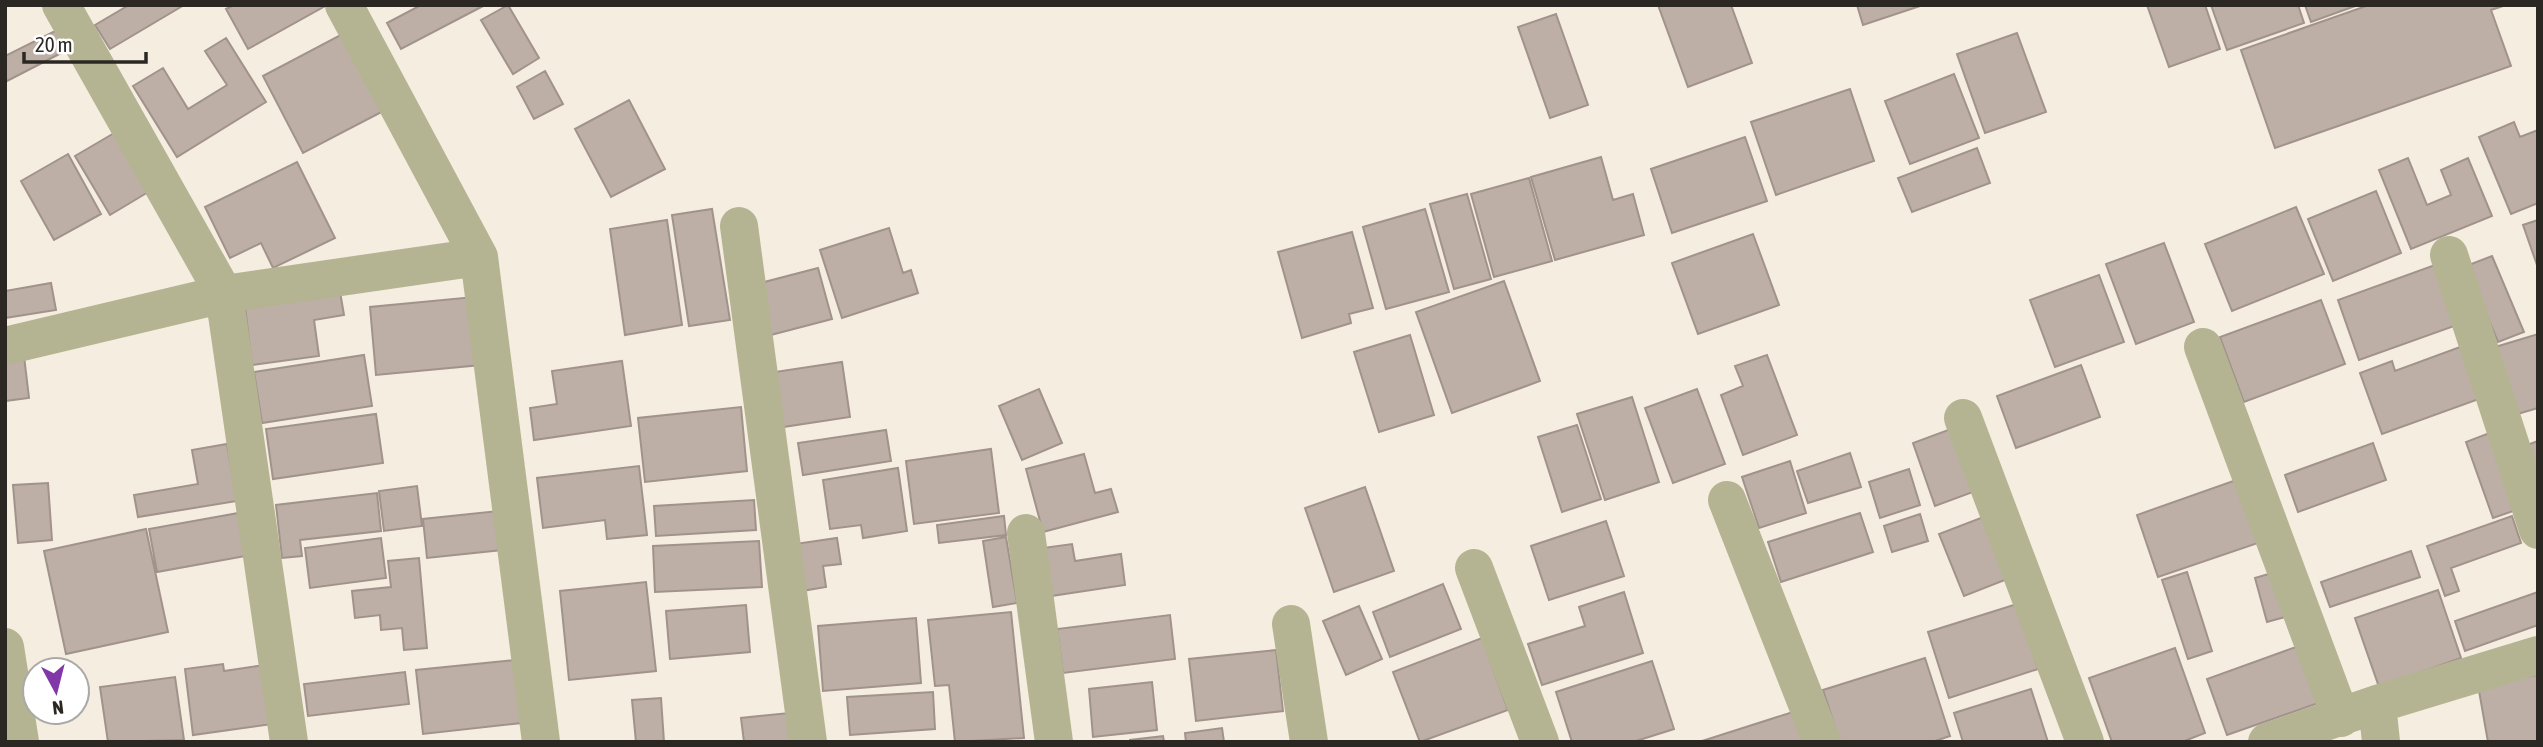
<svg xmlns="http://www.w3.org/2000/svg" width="2543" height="747" viewBox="0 0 2543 747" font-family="'Asap Condensed',sans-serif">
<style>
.building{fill:#bdafa6;stroke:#a1938b;stroke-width:2}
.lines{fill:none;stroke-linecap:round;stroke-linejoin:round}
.minor{stroke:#b4b492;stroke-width:38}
</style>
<rect width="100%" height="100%" fill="#f5eddf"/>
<!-- building -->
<path class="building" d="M129,5h55l-74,44 -15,-24z
M234,5h93l-79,44 -22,-40z
M421,5h64l-84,44 -14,-26z
M508,5l31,53 -26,16 -32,-54z
M1658,5h73l21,58 -64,24z
M1857,5h66l-60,20z
M2147,5h58l15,44 -51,18z
M2211,5h87l6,18 -77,27z
M2305,5h53l-47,17z
M2369,5h137l-15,5 20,56 -236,82 -34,-98z
M1556,14l32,91 -38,13 -32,-91z
M61,28l10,20 -66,34v-26z
M350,30l41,77 -88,46 -40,-77z
M2017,33l29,79 -61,21 -28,-79z
M226,38l40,64 -89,55 -44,-71 30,-18 25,41 39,-24 -22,-34z
M545,71l18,33 -29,15 -17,-32z
M1954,74l25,64 -69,26 -25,-63z
M1850,89l24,72 -98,34 -25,-73z
M629,100l36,69 -54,28 -36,-68z
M2514,122l6,15 18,-7v73l-27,11 -32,-77z
M121,129l34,59 -45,27 -35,-59z
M1745,137l22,64 -95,32 -21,-64z
M1977,148l13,35 -78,29 -14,-34z
M68,154l33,60 -47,26 -33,-59z
M1601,157l12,43 20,-6 11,41 -89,25 -24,-83z
M2408,158l19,47 24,-10 -10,-25 27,-12 24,58 -81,33 -32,-79z
M297,162l38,76 -62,30 -12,-25 -31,15 -25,-51z
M1529,178l23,83 -58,16 -23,-83z
M2376,191l25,62 -68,28 -25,-62z
M1467,194l24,85 -37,10 -24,-85z
M2296,207l28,67 -92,37 -27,-67z
M712,209l18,111 -41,6 -17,-111z
M1425,209l24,83 -63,17 -23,-82z
M667,220l15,105 -57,10 -15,-106z
M2538,220v45h-1l-14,-40z
M889,228l14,45 8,-3 7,23 -76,25 -22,-68z
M1352,232l21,76 -24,6 2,9 -49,15 -24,-86z
M1753,234l26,71 -81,29 -26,-71z
M2164,243l30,79 -58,22 -30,-80z
M2492,256l32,76 -26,10 -32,-76z
M2435,265l22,60 -98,35 -21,-60z
M818,268l14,51 -65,17 -14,-51z
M2099,275l25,67 -69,25 -25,-67z
M1504,281l36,100 -88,32 -36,-101z
M51,283l5,27 -51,8v-27z
M339,286l5,29 -30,5 5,36 -67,9 -8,-67z
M474,297l7,68 -105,10 -6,-68z
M2321,300l24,64 -101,38 -24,-65z
M2538,334v74l-24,7 -22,-67z
M1410,335l24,80 -55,17 -25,-80z
M2460,347l19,52 -97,35 -22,-61 32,-12 3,10z
M364,355l8,51 -110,17 -8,-51z
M1767,355l30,80 -54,20 -22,-60 22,-9 -8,-20z
M24,356l5,42 -24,3v-43z
M622,361l9,65 -97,14 -4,-32 27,-4 -5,-33z
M842,362l8,55 -67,10 -8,-55z
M2081,365l19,52 -84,31 -19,-52z
M1039,389l23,54 -40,17 -23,-54z
M1697,389l28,75 -52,19 -28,-75z
M1632,397l27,85 -54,18 -28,-86z
M741,407l6,64 -102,11 -7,-64z
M376,414l7,49 -110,16 -7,-50z
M1577,425l24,74 -39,13 -24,-75z
M1959,426l22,63 -46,17 -22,-63z
M886,430l5,31 -88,14 -5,-32z
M2492,432l27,77 -26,9 -27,-76z
M2538,441v33l-11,-29z
M2373,443l13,37 -88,32 -13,-37z
M227,444l10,57 -99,16 -4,-22 64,-11 -6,-34z
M991,449l8,64 -85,11 -8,-63z
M1850,453l11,34 -53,16 -11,-32z
M1084,454l11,39 16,-4 7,23 -75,20 -17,-63z
M1790,461l16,52 -47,15 -17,-51z
M639,466l8,69 -40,4 -2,-19 -62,8 -6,-50z
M898,468l9,63 -44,7 -2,-13 -31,4 -7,-49z
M1909,469l11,36 -40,13 -11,-36z
M2239,479l22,63 -103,35 -21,-62z
M48,483l4,57 -34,3 -5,-58z
M417,486l5,40 -38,5 -5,-40z
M1365,487l29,84 -60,21 -29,-84z
M377,493l4,38 -81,9 2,16 -20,2 -6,-53z
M754,500l2,30 -100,6 -2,-30z
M498,511l4,39 -75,8 -4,-39z
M244,512l7,43 -94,17 -8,-43z
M1860,513l13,39 -92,30 -13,-40z
M1920,514l8,27 -36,11 -8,-26z
M1004,516l2,19 -67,8 -2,-18z
M1986,516l24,62 -46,18 -25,-62z
M2512,516l9,27 -70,25 8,23 -14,5 -18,-50z
M1606,521l18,55 -75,24 -18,-54z
M146,529l22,103 -102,22 -22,-103z
M1006,537l11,66 -24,4 -10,-66z
M381,538l5,40 -76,10 -5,-40z
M837,538l4,26 -18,2 3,21 -24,4 -7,-47z
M759,541l3,46 -107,5 -2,-46z
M1072,544l3,17 46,-7 4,31 -74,11 -8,-48z
M2411,551l9,26 -90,30 -9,-25z
M419,558l8,90 -23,2 -2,-22 -21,2 -1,-15 -25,3 -3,-27 39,-4 -3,-26z
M2279,571l13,44 -25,7 -12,-44z
M2187,572l25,79 -24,8 -26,-79z
M646,582l10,89 -87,9 -9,-89z
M1443,584l18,45 -71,28 -17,-45z
M2438,590l23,68 -82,29 -24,-69z
M1624,592l19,61 -101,32 -14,-41 57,-18 -6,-19z
M2538,592v33l-73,26 -10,-30z
M2017,604l21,65 -89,29 -21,-66z
M746,605l4,47 -80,7 -4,-48z
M1359,606l23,53 -36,16 -23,-54z
M1011,612l13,126 -69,4 -6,-57 -14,1 -7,-66z
M1170,615l5,44 -112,14 -6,-44z
M916,618l5,65 -98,8 -5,-65z
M1482,638l26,72 -88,32 -27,-70z
M2307,643l20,57 -100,35 -20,-56z
M2175,648l30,85 -23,9h-70l-23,-64z
M1276,650l7,61 -87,10 -7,-62z
M1925,658l25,78 -18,6h-92l-17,-52z
M515,660l7,63 -99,11 -7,-64z
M1652,661l22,68 -41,13h-61l-16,-50z
M223,664l1,7 48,-7 8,59 -87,12 -8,-66z
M405,672l4,32 -101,12 -4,-32z
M2538,675v67h-50l-10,-57z
M175,677l9,63 -76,2 -8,-55z
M1152,682l5,48 -64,7 -4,-48z
M2031,689l17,53h-85l-9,-29z
M933,692l2,37 -85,6 -3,-38z
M661,698l3,44h-28l-4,-42z
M1796,711l10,31h-107z
M789,713l3,29h-48l-3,-24z
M1222,728l2,14h-38l-1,-9z
M1163,736l1,6h-34v-2z"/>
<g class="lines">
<!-- minor -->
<path class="minor" d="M61,5l163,289 65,448
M344,5l135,252 62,485
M739,226l69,516
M2449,255l89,275
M5,346l219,-52 255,-37
M2203,347l138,371
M1963,418l122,324
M1727,500l95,242
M1026,533l28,209
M1474,568l66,174
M1291,624l18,118
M5,647l15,95
M2377,704l4,38
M2267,742l110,-38 161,-49"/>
</g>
<!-- border -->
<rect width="2543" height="747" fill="none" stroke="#2b2823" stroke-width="14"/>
<!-- north arrow -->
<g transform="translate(56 691) rotate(173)"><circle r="33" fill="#ffffff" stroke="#aaa9a7" stroke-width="2"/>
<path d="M0-5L12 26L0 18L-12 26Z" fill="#8237a9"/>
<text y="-10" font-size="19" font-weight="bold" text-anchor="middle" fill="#2b2823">N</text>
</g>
<!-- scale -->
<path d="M24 52v10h122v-10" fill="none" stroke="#2b2823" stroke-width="3.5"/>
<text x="35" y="52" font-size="21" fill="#2b2823" stroke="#ffffff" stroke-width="5" paint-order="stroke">20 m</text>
</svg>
